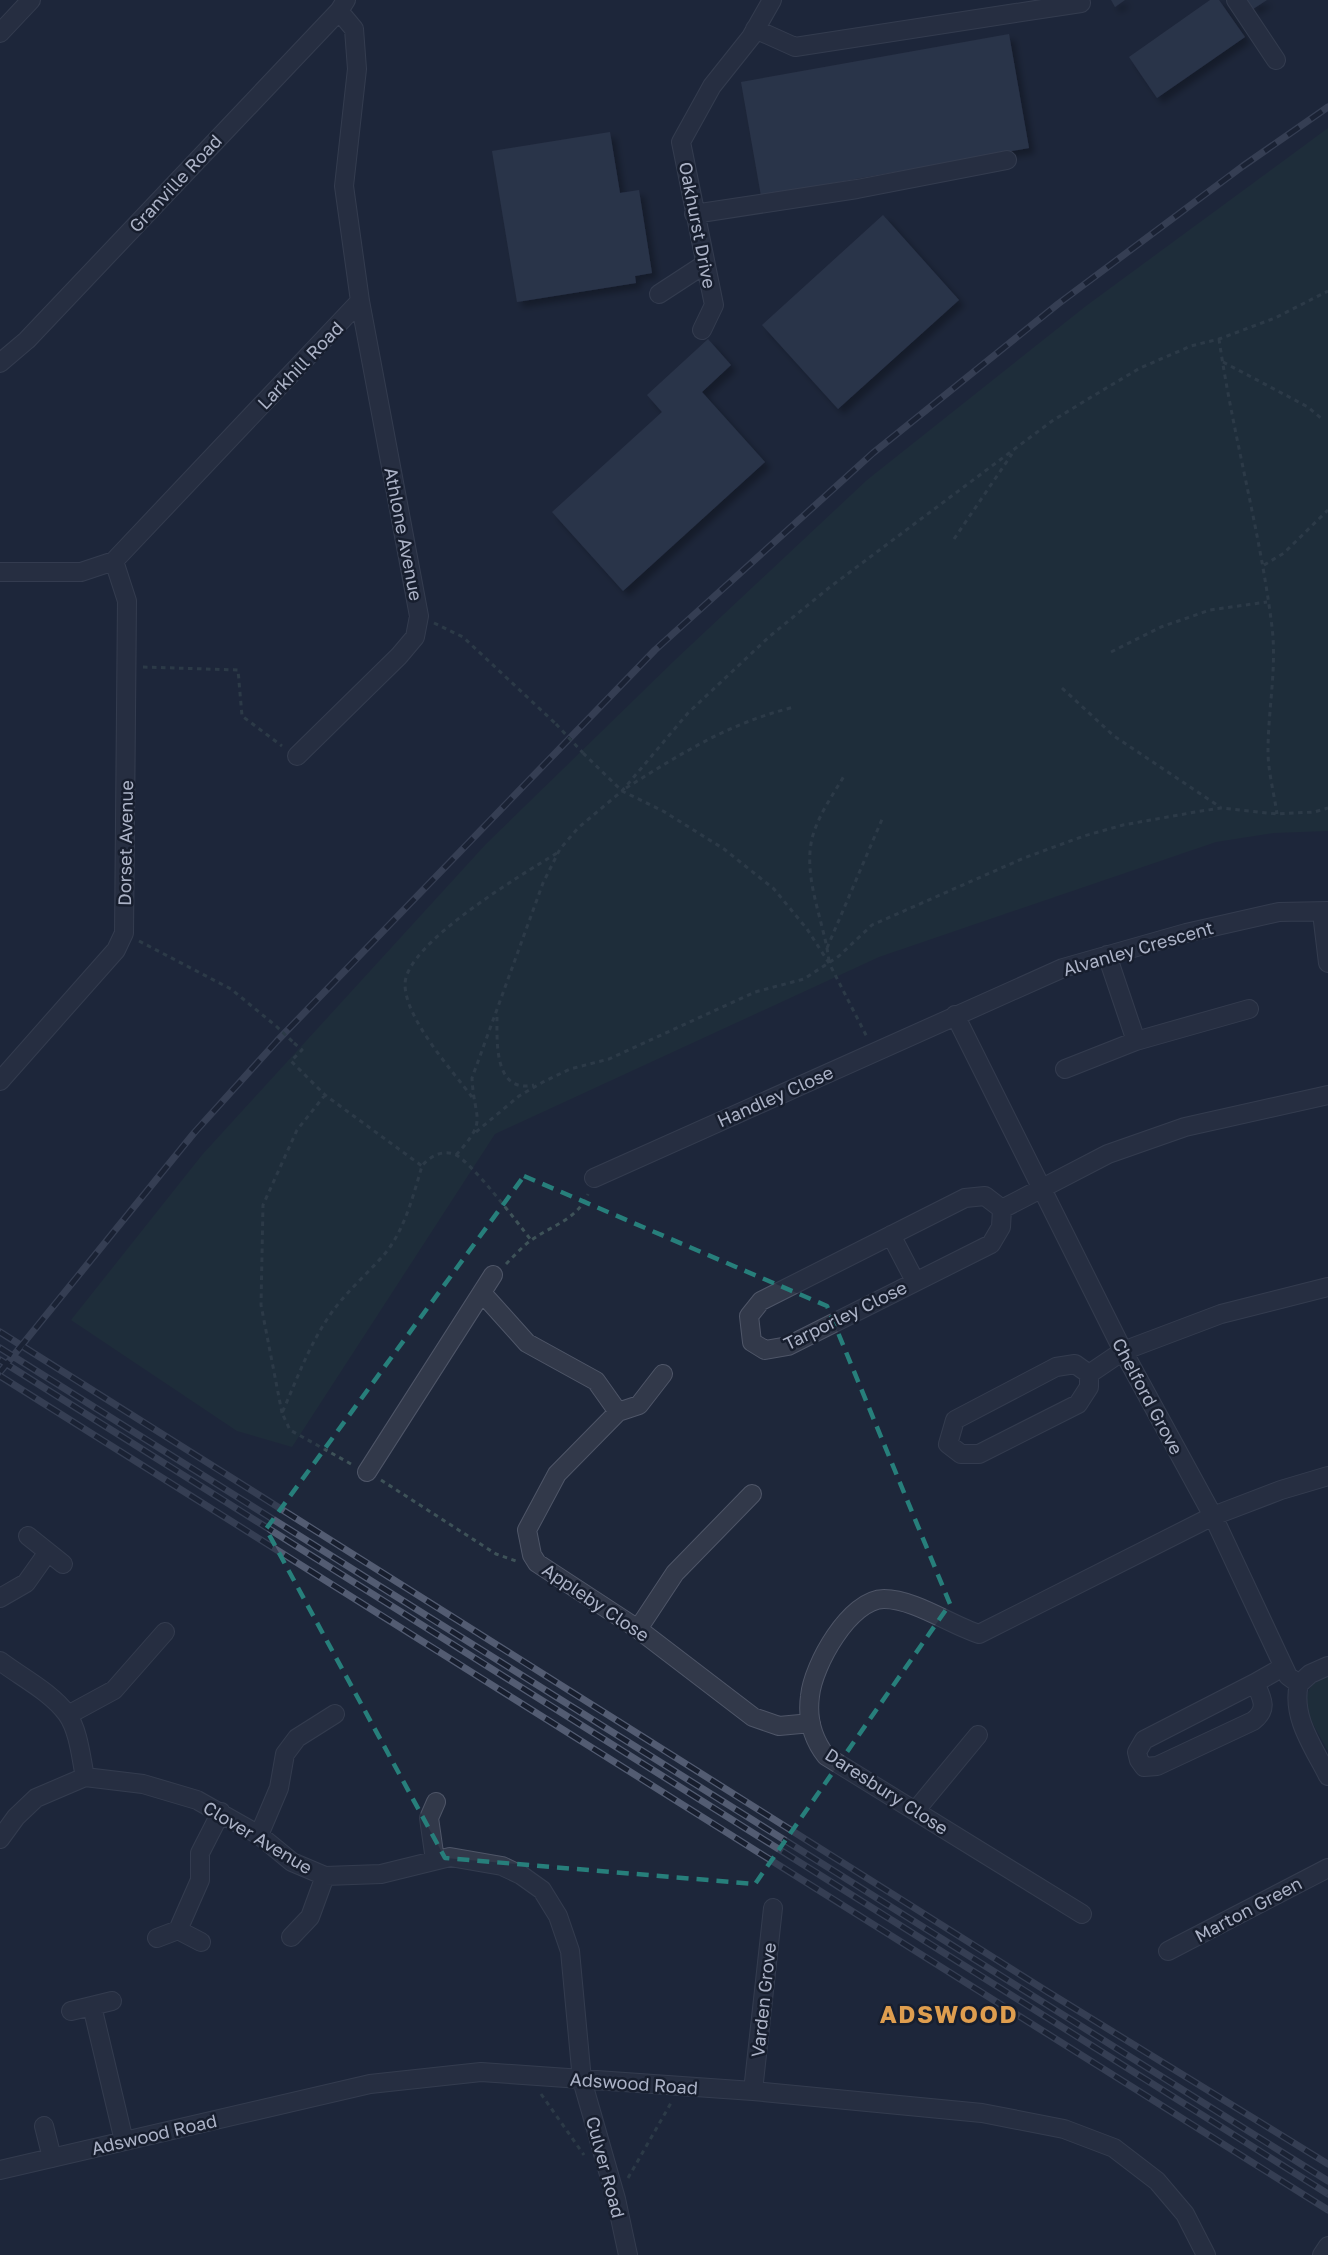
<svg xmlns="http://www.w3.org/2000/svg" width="1328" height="2255" viewBox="0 0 1328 2255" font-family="'Golos Text',sans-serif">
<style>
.green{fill:#20353b}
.building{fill:#39445b;filter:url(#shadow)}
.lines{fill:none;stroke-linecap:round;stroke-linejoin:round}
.minor-casing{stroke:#4f5668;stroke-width:20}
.path{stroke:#3e5258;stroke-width:3;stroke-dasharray:4.5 4.5;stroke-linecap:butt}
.minor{stroke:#32394a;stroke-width:18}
.rail-casing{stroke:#535c72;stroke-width:7}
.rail{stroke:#171e2e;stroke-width:4.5;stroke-dasharray:14;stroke-linecap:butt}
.path-bridge{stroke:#3e5258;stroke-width:3;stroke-dasharray:4.5 4.5;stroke-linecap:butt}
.marked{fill:none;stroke:#277f7b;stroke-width:4.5;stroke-dasharray:12 8;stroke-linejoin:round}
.labels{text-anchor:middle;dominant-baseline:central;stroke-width:5;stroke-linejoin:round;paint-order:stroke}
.street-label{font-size:18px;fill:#acb3c7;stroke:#171e2e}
.district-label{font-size:24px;font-weight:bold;letter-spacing:1.5px;fill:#df9e4f;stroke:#171e2e}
</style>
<defs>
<filter id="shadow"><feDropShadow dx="5.5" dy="5.5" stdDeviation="3" flood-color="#0009"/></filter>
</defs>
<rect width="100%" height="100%" fill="#1e273a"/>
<!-- green -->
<path class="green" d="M1328,128v703l-54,2 -58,9 -337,115 -384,177 -203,313 -55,-16 -166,-111 131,-165 284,-311 190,-185 191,-179 219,-174z
M1328,1674v77c-14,-27 -40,-59 0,-77z"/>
<!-- building -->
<path class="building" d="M1111,0h14l-10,7z
M1210,0h9l26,37 -88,61 -28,-41z
M1247,0h20l-14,9z
M1009,34l20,114 -268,48 -20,-114z
M610,132l10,61 19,-3 13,83 -17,3 1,7 -119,19 -25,-151z
M883,215l76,85 -121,109 -76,-84z
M708,339l23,26 -29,27 63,70 -142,129 -71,-79 110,-100 -15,-17z"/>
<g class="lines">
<!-- minor casing -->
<g class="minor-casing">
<path id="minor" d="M1236,0l40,60
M755,29l40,18 286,-44
M0,33l31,-33
M694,214l163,-25 150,-29
M659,294l46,-30
M702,330l12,-25 -33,-163 31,-56 39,-49 21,-37
M0,363l27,-23 312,-329 7,-11
M0,572h81l33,-11 246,-260 -16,-115 13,-117 -3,-40 -15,-18
M297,756l102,-100 16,-19 4,-21 -59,-315
M1322,913l6,50
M1107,955l29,86
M955,1015l168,336 90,165 75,160 11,8
M1065,1069l71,-28 113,-32
M0,1081l116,-131 8,-17 3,-332 -13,-40
M594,1178l469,-210 123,-35 93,-21 49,-1
M985,1196l17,13 -1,18 -10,17 -203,102 -23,4 -13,-8 -3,-26 12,-15 204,-103z
M1002,1209l106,-55 77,-27 143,-32
M891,1235l24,46
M483,1294l44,49 69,38 22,31 -61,62 -30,56 5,25 5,8 101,66 115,88 26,9 32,-3
M1089,1374l-14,-10 -19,3 -101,53 -7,24 13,10h18l99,-50 11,-17v-13l34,-23 98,-37 107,-27
M618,1412l21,-7 24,-31
M367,1472l126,-197
M28,1536l35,28
M0,1598l26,-15 22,-31
M638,1629l37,-56 77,-79
M0,1661c21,16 51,31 67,53 12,17 14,44 18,63
M1255,1683l-111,57 -7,12 2,8 5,7 13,-1 96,-45c16,-12 9,-23 2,-38l28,-16
M1299,1684c-8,33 15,64 29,92
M1299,1684l11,-10 18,-8
M68,1715l46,-25 51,-58
M916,1810l62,-75
M259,1835l20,-47 6,-34 12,-16 38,-24
M0,1839l16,-22 20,-19 49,-21 58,7 54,16 62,35 33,27 33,14 56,-2 69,-17 52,9 19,9 21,15 16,26 12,35 12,129 34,119 12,56
M435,1860l-6,-42 7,-16
M1082,1914l-256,-158c-13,-17 -19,-38 -16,-60 3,-31 40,-97 74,-97 30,0 67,26 95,35l234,-118 68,-26 47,-14
M178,1930l22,-50v-27l21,-41
M291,1937l19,-20 15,-41
M157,1938l21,-8 23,12
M1168,1951l160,-83
M92,2006l32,135
M71,2011l41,-10
M753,2091l20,-183
M44,2126l8,32
M0,2170l370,-86 111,-12 272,19 229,22 82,16 50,19 43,33 28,33 21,41
M1322,2255l6,-9"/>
</g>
<!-- path -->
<path class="path" d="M1219,339c14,97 41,191 53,288 5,41 -4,83 -4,124 0,20 6,42 9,63
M1223,362l85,45 14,12
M954,539l58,-85
M1264,565l20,-12 44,-43
M434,623l29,14 93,87
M1111,652l50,-25 49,-17 57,-8
M143,667l95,3 4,46 40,30
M1062,688l52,48 106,71
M583,753l39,38 41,20 61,38 50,40 33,40 22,34 38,74
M626,788c58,-36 101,-64 168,-81
M139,941l92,48 45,37
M827,948l56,-131
M829,961c-5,-42 -30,-90 -14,-132 7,-19 19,-36 29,-53
M497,1017c0,25 -3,77 37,68
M294,1043l8,7 -11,11 34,34 97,71
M472,1097c-20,-27 -67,-78 -67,-113 1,-41 118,-110 152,-131
M476,1132l43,-36 24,-14 27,-13 39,-10 146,-67 49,-13 35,-23 33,-31 152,-67 60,-22 39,-11 78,-14 20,-3 56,6 37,-2 14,-4
M456,1155c33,-36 18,-34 16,-77l71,-195 17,-34 18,-21 44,-37 66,-78 82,-77 60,-49 222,-166 41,-25 47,-28 51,-22 28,-7 56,-21 53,-27
M506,1264c8,-8 16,-17 24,-23 22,-16 47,-21 58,-47
M282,1413l-21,-108 2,-100 34,-75 28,-35
M351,1464l-61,-34 -8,-17c15,-34 27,-68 48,-98 15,-22 35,-39 52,-58 22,-24 31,-61 40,-91 8,-10 21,-17 34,-11 17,9 61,67 75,85
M381,1480l115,74 20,7
M541,2094l43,61
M628,2178l43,-75"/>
<!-- minor -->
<use href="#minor" class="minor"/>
<!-- rail casing -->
<g class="rail-casing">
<path id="rail" d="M0,1332l1048,660 280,172
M0,1348l1328,833
M0,1360l1328,834
M0,1372l194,-239 83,-92 378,-391 218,-197 185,-149 185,-138 85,-59
M0,1376l1328,834"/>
</g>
<!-- rail -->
<use href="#rail" class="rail"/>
<!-- path-bridge -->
<path class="path-bridge" d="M556,724l27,29
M276,1026l18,17"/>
</g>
<!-- marked area -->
<path d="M0 0H1328V2255H0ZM524,1176l303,130 123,298 -195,280 -310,-26 -179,-329z" fill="#1e273a" fill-opacity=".55" fill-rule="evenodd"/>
<path class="marked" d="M524,1176l303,130 123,298 -195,280 -310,-26 -179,-329z"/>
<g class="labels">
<!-- street labels -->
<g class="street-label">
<text transform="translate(175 183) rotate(-47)">Granville Road</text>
<text transform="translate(698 225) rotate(79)">Oakhurst Drive</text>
<text transform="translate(300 365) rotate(-46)">Larkhill Road</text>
<text transform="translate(404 534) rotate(79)">Athlone Avenue</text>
<text transform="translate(125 843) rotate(-89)">Dorset Avenue</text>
<text transform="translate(1138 948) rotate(-16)">Alvanley Crescent</text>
<text transform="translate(775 1096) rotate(-24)">Handley Close</text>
<text transform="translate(845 1315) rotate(-26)">Tarporley Close</text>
<text transform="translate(1148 1396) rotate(62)">Chelford Grove</text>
<text transform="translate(596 1602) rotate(34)">Appleby Close</text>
<text transform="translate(887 1791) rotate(33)">Daresbury Close</text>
<text transform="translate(258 1837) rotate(31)">Clover Avenue</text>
<text transform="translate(1248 1909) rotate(-28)">Marton Green</text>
<text transform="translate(763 2000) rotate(-84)">Varden Grove</text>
<text transform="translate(634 2083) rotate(4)">Adswood Road</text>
<text transform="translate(154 2134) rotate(-13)">Adswood Road</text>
<text transform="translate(606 2167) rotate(75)">Culver Road</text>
</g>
<!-- district labels -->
<g class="district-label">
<text x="949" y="2013">ADSWOOD</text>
</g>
</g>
</svg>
